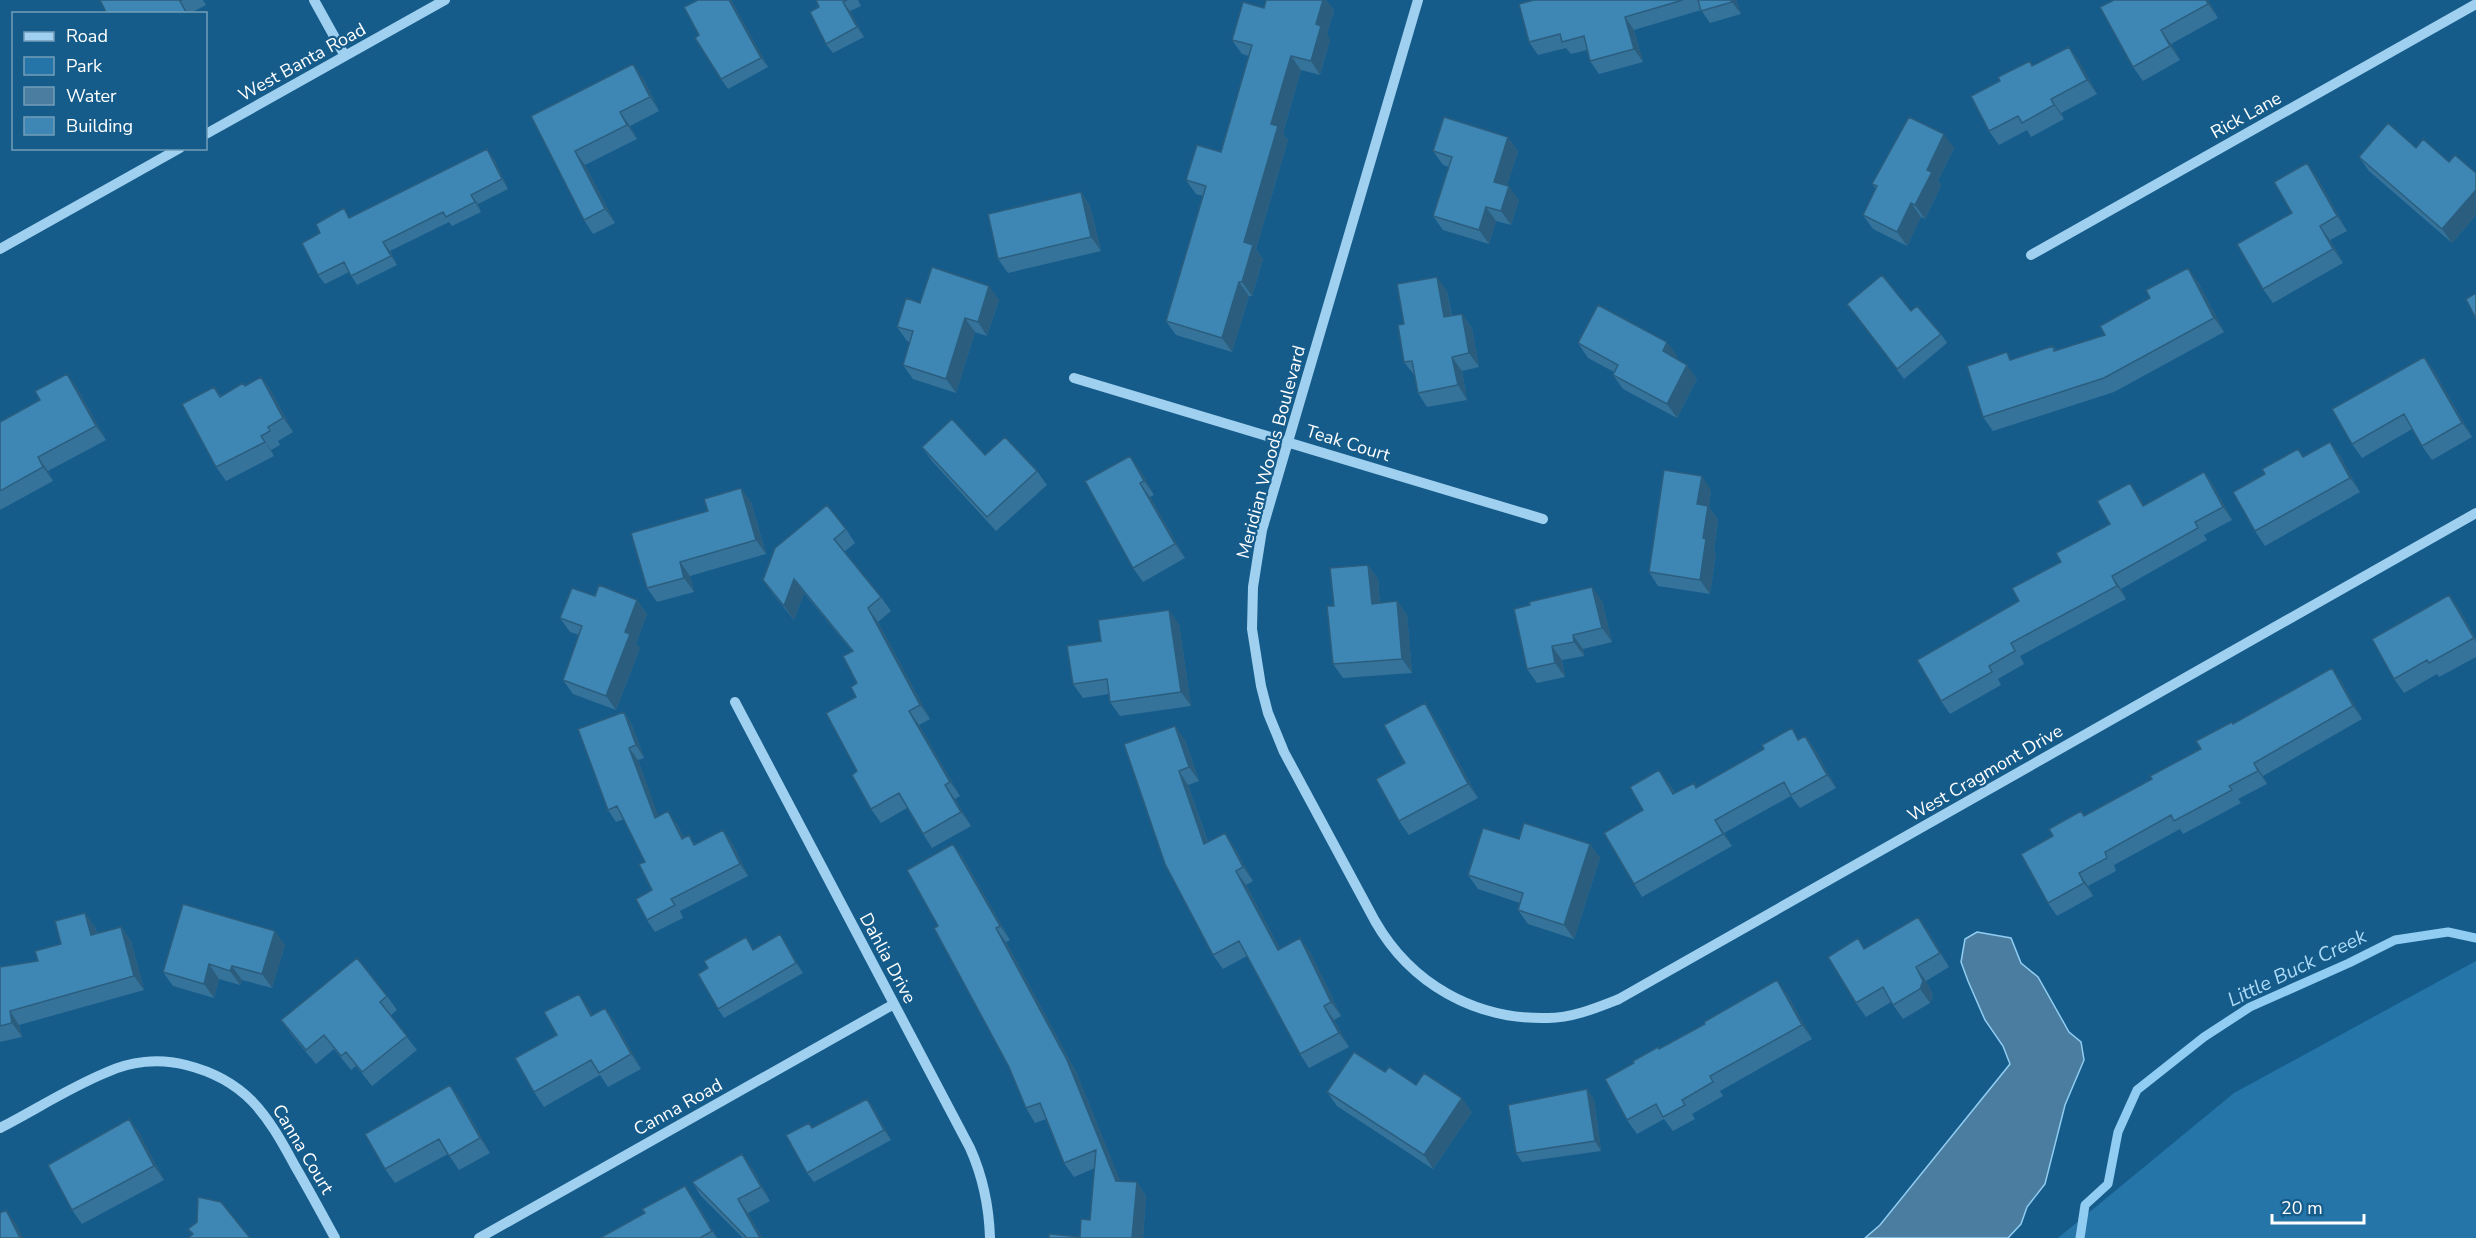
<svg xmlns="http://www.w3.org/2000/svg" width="2476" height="1238" viewBox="0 0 2476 1238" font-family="'Nunito Sans',sans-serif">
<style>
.green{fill:#2575a8}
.water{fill:#4a7d9f;stroke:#91cdf2;stroke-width:1.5}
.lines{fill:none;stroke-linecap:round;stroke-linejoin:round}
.stream{stroke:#91cdf2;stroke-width:9}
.minor{stroke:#9fd0ef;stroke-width:10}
.wall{fill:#35739b}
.shaded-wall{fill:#2b5e7e}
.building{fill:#3e86b4;stroke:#2b5e7e;stroke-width:1.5}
.labels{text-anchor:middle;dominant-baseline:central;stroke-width:4.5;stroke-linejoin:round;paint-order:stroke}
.street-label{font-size:18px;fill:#fff;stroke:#165c8b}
.water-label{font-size:20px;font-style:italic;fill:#aad9f6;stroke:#165c8b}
</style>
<rect width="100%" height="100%" fill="#165c8b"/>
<!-- green -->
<path class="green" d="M2476,961v277h-418l176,-145z"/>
<!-- water -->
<path class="water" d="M1977,932l34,6 10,25 17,14 31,55 12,10 3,18 -19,45 -20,79 -18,23 -6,17 -13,14h-143l15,-13 130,-161 -7,-18 -18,-26 -17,-39 -7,-19 4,-23z"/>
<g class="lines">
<!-- stream -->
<path class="stream" d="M2080,1238l5,-33 23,-21 10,-52 19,-42 67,-53 46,-30 99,-44 46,-23 53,-8 28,6"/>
<!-- minor -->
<path class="minor" d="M314,0l31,56
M1418,0l-156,530 -9,57 -1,42 9,57 7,27 16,39 91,169c36,63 100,99 173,97 24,0 48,-10 71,-19l857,-486
M206,134l239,-134
M0,249l180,-101
M2031,255l445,-251
M1074,378l469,141
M735,702l235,446c13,29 19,58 20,90
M0,1128c35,-18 69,-40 105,-55 25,-12 54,-15 81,-8 60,15 81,49 109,101 14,24 27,48 40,72
M479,1238l415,-234"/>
</g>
<!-- wall -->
<path class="wall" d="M100,0h103l3,5 -17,9h-82z
M731,0l37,67 -40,22 -7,-10 -22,-44z
M816,0h42l3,6 -11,5 14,26 -31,16 -7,-9 -7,-37z
M1266,0h60l8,10 -7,24 3,6 -10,35 -19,-5 -18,63 5,7 -32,109 7,10 -11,37h-3l-17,56 -56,-17 -10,-14 37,-125 -7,-2 -10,-14 35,-28 28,-96 -7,-2 -10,-14 32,-32z
M1534,0h202l5,14 -31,9 -9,-13 -67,20 9,32 -44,12 -9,-13 -3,-11 -16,4 -5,-6 -28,7 -9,-13z
M2114,0h94l10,18 -47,26 9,16 -37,21 -10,-14z
M2069,47l10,14 18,33 -36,19 3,6 -33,18 -4,-7 -28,15 -10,-14 44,-65z
M643,78l16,33 -29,15 7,13 -52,26 30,58 -22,11 -9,-14 -53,-104z
M1954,148l-16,33 3,5 -16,33 -4,-2 -14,29 -34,-17 -10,-14 13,-26 -4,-5z
M2416,148l60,25v42l-24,28 -83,-72 -10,-14z
M1433,151h85l-11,35 12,14 -8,25 -15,-4 -7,23 -46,-14 -10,-14 16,-49 -6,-2z
M494,159l14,30 -30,15 3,8 -29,14 -3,-4 -59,29 7,14 -40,20 -8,-13 -24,12 -7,-9 32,-58z
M2317,177l30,54 -17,9 13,23 -70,40 -10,-14 29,-76z
M1081,192l9,14 11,45 -93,22 -10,-14z
M2198,282l26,50 -110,60 -121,39 -10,-14 29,-58 41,-13 3,4 49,-15z
M1447,291l5,25 10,-2 10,14 7,39 -17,4 5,29 -40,7 -9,-14 -3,-17 -11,-14v-38z
M999,300l-12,36 -12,-4 -19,61 -43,-14 -10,-14 7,-23 -3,-1 -10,-14 23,-24z
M1847,304l64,7 30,23 6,9 -43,36z
M1578,343l99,13 -1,2 21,21 -20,39 -54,-29 -10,-14 1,-3 -26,-14z
M2424,357l10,14 38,66 -40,23 -10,-14 -10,-17 -50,29 -10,-14z
M261,377l10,14 22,41 -15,9 2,4 -9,5 3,6 -48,25 -10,-14 -2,-80 7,9 24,-10z
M77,388l29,52 -58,31 5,10 -53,29v-88z
M2330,442l10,14 20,36 -95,54 -10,-15 10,-57 33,-25 5,8z
M922,447l63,8 52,16 10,14 -51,46 -64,-70z
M1140,470l14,25 -4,2 35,61 -42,24 -10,-14z
M2204,472l9,13 19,35 -28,15 3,5 -86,49 5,10 -106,57 4,8 -26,15 3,6 -51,29 -9,-13 78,-100 91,-77 20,-41 14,23z
M1711,490l-2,17 9,13 -4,29 2,4 -6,41 -52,-8 -9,-14z
M751,502l15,52 -76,22 4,16 -37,10 -10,-14z
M846,529l9,14 -11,9 37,45 10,14 -13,11 52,97 -11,6 41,71 -5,3 16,27 -39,22 -9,-14 -16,-26 -26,15 -10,-14 -14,-38 -1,-74 1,-14 -5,-32 -48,-58 -10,27 -21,-26 -10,-14z
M1368,565l10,14 2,24 17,-2 10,14 5,58 -69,5 -10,-14 1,-58z
M2449,595l10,14 17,30v18l-37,20 -2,-3 -33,19 -10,-14z
M595,596l42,4 10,14 -11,29 4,5 -24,62 -43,-16 -10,-14 16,-45 -9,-3 -10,-14z
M1602,601l10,41 -29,7 1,7 -22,4 3,17 -28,6 -10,-14z
M1179,624l12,82 -71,10 -10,-14 -1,-8 -26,4 -10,-14 28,-43z
M2341,681l21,38 -99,57 4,8 -29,15 3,4 -58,31 -3,-5 -66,36 2,6 -28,15 5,10 -36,20 -9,-13 33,-92 4,5 67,-37 49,-30 33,-25z
M1425,703l9,14 44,81 -69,37 -10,-14 6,-58z
M624,712l8,13 12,33 -6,2 20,57 19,7 7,14 12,6 27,-14 9,13 16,33 -68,35 3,7 -28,14 -8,-12 5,-30 -7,-28 -21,-43 -8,3 -8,-12z
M1805,736l9,12 22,40 -36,20 -9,-12 -67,37 8,13 -90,51 -8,-13 9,-74 25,-28 7,11 22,-6z
M1185,740l14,41 -11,4 20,57 17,-9 9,14 19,34 -7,4 34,64 30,3 31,64 -7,4 15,27 -40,21 -9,-14 -53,-98 -24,13 -10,-14 -89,-211z
M1519,839l71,5 10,14 -26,81 -46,-15 -10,-14 2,-7 -42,-14 -10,-14z
M953,844l10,14 47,82 -4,2 71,132 43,107 17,1 9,14 -3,42h-94l31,-1 10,-17 5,-52 -21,9 -10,-14 -18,-44 -11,4 -9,-15 -17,-41 -71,-141z
M95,927l2,6 24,-6 10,14 13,49 -125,35 3,12 -22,5v-75l38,-6 23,-17z
M1928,931l21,36 -23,14 7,14 -3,8 -27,16 -12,-17 -25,15 -10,-14 9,-54z
M780,934l6,10 17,29 -79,45 -6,-9 36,-60z
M285,945l-13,43 -30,-8 -2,5 -21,-6 -5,19 -41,-12 -10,-14z
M579,994l13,21 13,-7 10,14 26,47 -33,18 -8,-12 -56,32 -10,-15 23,-57z
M1787,994l25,45 -92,52 3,5 -31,18 3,5 -22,12 -9,-12 -27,15 -10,-14 7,-57 26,-14z
M387,996l10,14 -7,6 27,34 -45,36 -16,-20 -5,4 -17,-21 -18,15 -25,-30 -10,-14z
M1385,1072l31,13 56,27 -39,57 -96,-63 -10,-14z
M450,1085l10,14 30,54 -31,17 -11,-16 -53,29 -10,-14z
M867,1099l7,10 17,31 -77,42 -7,-9 5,-45z
M1594,1099l7,52 -79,11 -6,-9z
M129,1119l10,14 25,47 -82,44 -10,-14z
M752,1168l18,33 -22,12 14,25h-19l-42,-42 -9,-14z
M695,1200l22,38h-117z"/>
<!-- shaded-wall -->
<path class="shaded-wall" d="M729,0h2l37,67 -7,-9z
M1323,0h3l8,10 -7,24 3,6 -10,35 -9,-14 5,-37z
M1731,0h5l5,14 -9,-12z
M2206,0h2l10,18 -10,-14z
M843,2l7,9 14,26 -7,-10z
M1625,17l9,13 9,32 -9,-13z
M2161,30l10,14 9,16 -10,-14z
M2069,47l10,14 18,33 -10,-14z
M1291,56l10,14 -18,63 5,7 -32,109 7,10 -11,37 -10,-14 2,-40 27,-118z
M633,64l10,14 16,33 -9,-14z
M2051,99l10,14 3,6 -10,-14z
M620,112l10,14 7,13 -10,-14z
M1944,134l10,14 -16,33 3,5 -16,33 -10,-14 12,-35z
M1508,137l10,14 -14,45 -10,-14z
M487,149l7,10 14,30 -6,-10z
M575,151l10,14 30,58 -10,-14z
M2307,163l10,14 30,54 -10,-15z
M1509,186l10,14 -8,25 -10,-14z
M2476,190v25l-24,28 -10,-14z
M1081,192l9,14 11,45 -10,-14z
M471,195l7,9 3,8 -6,-10z
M1911,203l10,14 -14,29 -10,-14z
M1486,207l10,14 -7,23 -10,-14z
M2320,226l10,14 13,23 -10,-14z
M383,242l7,9 7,14 -6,-9z
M2188,268l10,14 26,50 -10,-14z
M1437,277l10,14 7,40 -10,-14z
M1239,282l10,14 -17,56 -10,-14z
M989,286l10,14 -12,36 -9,-14z
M1462,314l10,14 7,39 -10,-14z
M965,318l10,14 -19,61 -10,-14z
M1667,342l10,14 -4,9 -10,-14z
M1452,357l10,14 5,29 -9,-15z
M2424,357l10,14 38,66 -10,-14z
M1687,365l10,14 -20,39 -10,-14z
M67,374l10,14 29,52 -10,-14z
M261,377l10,14 22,41 -10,-14z
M261,436l10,14 3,6 -9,-14z
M2330,442l10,14 20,36 -10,-14z
M1130,456l10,14 14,25 -10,-14z
M38,457l10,14 5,10 -10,-14z
M2204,472l9,13 19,35 -9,-13z
M1702,476l9,14 -2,17 9,13 -4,29 2,4 -6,41 -10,-14 3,-42 -6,-34z
M1140,483l10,14 35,61 -10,-14z
M2130,483l9,13 13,23 -9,-13z
M741,488l10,14 15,52 -10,-14z
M680,562l10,14 4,16 -10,-14z
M1368,565l10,14 3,39 -9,-14z
M2112,576l9,13 5,10 -9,-13z
M794,579l10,14 -10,27 -10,-14z
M1592,587l10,14 10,41 -10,-14z
M2449,595l10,14 17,30v3z
M637,600l10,14 -11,29 4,5 -24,62 -10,-14 19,-64z
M1397,601l10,14 5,58 -10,-14z
M868,608l10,14 52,97 -10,-14z
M1169,610l10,14 12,82 -10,-14z
M1573,635l10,14 1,7 -10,-14z
M1552,646l10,14 3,17 -10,-14z
M2332,668l9,13 21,38 -9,-13z
M1425,703l9,14 44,81 -10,-14z
M909,711l10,14 41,71 -10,-14z
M624,712l8,13 12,33 -8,-13z
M1175,726l10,14 14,41 -10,-14z
M1805,736l9,12 22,40 -9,-13z
M629,748l9,12 26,71 -9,-13z
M2254,763l9,13 4,8 -9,-13z
M1659,770l9,12 14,24 -9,-12z
M1179,771l9,14 25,73 -9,-14z
M945,785l10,14 16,27 -10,-14z
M668,811l9,13 14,27 -9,-12z
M1715,820l9,13 8,13 -9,-12z
M723,830l9,13 16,33 -8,-12z
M1225,833l9,14 19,34 -10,-14z
M953,844l10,14 47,82 -10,-14z
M1590,844l10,14 -26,81 -10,-14z
M1236,871l10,14 42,79 -10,-14z
M2079,873l9,13 5,10 -9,-13z
M85,913l10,14 6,22 -10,-14z
M1918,917l10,14 21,36 -9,-14z
M121,927l10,14 13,49 -10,-14z
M996,928l10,14 71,132 49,121 -10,-14z
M275,931l10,14 -13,43 -10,-14z
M780,934l6,10 17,29 -7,-10z
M1300,938l10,14 31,64 -10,-14z
M209,964l10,15 -5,19 -10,-14z
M232,966l10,14 -2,5 -10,-14z
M1916,967l10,14 7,14 -3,8 -10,-14z
M1777,980l10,14 25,45 -10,-14z
M579,994l10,14 12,22 -10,-14z
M1324,1006l10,14 15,27 -10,-14z
M605,1008l10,14 26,47 -10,-15z
M10,1011l9,14 3,12 -10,-14z
M450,1085l10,14 30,54 -10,-15z
M1587,1089l7,10 7,52 -6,-10z
M1462,1098l10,14 -39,57 -9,-14z
M867,1099l7,10 17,31 -7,-10z
M129,1119l10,14 25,47 -10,-14z
M742,1154l10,14 18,33 -9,-14z
M1137,1182l9,14 -3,42h-11z
M685,1186l10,14 22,38 -5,-7z
M738,1199l10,14 14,25h-2z
M6,1210l10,14 7,14h-3z"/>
<!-- building -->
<path class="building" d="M100,0h82l-2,1 7,13h-59l-1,-1 -20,1z
M698,0h31l32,58 -40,21 -26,-41 4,-3 -15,-28z
M816,0h31l-4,2 14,25 -31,17 -16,-32 9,-5z
M1266,0h57l-7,24 5,2 -10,35 -20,-5 -20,68 7,2 -34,116 9,3 -11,37h-3l-17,56 -56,-17 40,-135 -20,-6 11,-35 24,7 31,-107 -20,-5 11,-38 21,6z
M1534,0h149l-58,17 9,32 -44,12 -6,-25 -22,6 -2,-8 -31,8 -10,-38z
M1698,0h33l1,2 -31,9z
M2114,0h92l2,4 -47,26 9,16 -37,21 -33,-60z
M2069,47l18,33 -36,19 3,6 -32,18 -4,-7 -29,15 -18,-35 29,-15 -2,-4 32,-16 2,5z
M633,64l17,33 -30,15 7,13 -52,26 30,58 -21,11 -53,-104z
M1444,117l64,20 -14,45 15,4 -8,25 -15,-4 -7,23 -46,-14 19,-59 -19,-6z
M1909,117l35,17 -17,36 5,2 -17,33 -4,-2 -14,29 -34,-17 14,-29 -5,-2z
M2388,123l28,25 7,-9 26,23 6,-7 21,18v17l-34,39 -83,-72z
M487,149l15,30 -31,16 4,7 -29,15 -3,-5 -60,30 8,14 -40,20 -7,-14 -26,13 -16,-32 18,-10 -4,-9 28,-16 5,10z
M2307,163l30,53 -17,10 13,23 -70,40 -26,-45 55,-31 -18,-31z
M1081,192l10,45 -93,22 -10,-45z
M932,267l57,19 -11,36 -13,-4 -19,61 -43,-14 10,-34 -16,-4 9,-29 14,5z
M2188,268l26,50 -110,60 -121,39 -16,-51 40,-14 3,8 43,-14 1,5 51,-16 -5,-9 50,-28 -4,-8z
M1882,275l29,36 6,-5 24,28 -44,35 -50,-65z
M1437,277l7,40 18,-3 7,39 -17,4 6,28 -40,8 -6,-32 -8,1 -6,-37 6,-1 -7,-40z
M2476,293v26l-10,-20z
M1598,305l69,37 -4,9 24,14 -20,39 -54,-29 5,-10 -40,-22z
M2424,357l38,66 -40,23 -18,-32 -52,30 -20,-35z
M67,374l29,52 -58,31 5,10 -43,24v-69l40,-22 -5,-9z
M261,377l22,41 -15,9 2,4 -9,5 4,6 -49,25 -34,-63 32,-17 6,10 23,-14 2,3z
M952,419l33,36 20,-18 32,34 -50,46 -65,-70z
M2330,442l20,36 -95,53 -22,-39 32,-18 -3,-5 36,-20 5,8z
M1130,456l14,25 -4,2 35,61 -42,24 -48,-87z
M1664,470l38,6 -5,28 11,2 -5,32 3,1 -6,41 -51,-8z
M2204,472l19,35 -28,15 3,6 -86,48 5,10 -106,57 4,8 -26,15 3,6 -51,29 -24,-41 102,-59 -7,-13 49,-26 -5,-9 54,-29 -13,-23 33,-18 13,23z
M741,488l15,52 -76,22 4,16 -37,10 -16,-55 77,-22 -4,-12z
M827,505l19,24 -12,10 47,58 -13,11 52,97 -11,6 41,71 -5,3 16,27 -38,22 -24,-41 -28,16 -19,-34 5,-4 -31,-58 30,-16 -5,-10 6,-4 -14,-27 10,-5 -59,-72 -10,27 -21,-26 12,-32z
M1368,565l4,39 25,-3 5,58 -69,5 -6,-58h7l-4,-38z
M599,585l38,15 -12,32 5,2 -24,62 -43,-16 19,-54 -22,-8 12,-30 23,8z
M1592,587l10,41 -29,7 1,7 -22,4 3,17 -28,6 -13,-60 16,-4 -1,-3z
M2449,595l25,43 -45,25 -2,-3 -33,19 -22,-40z
M1169,610l12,82 -71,10 -3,-23 -34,5 -6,-38 34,-5 -3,-21z
M2332,668l21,38 -99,57 4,8 -29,15 3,4 -58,31 -3,-6 -66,37 2,6 -28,15 5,10 -36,20 -27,-49 32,-18 -4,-7 32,-18 3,5 68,-37 -2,-3 51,-27 -5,-8 36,-19 1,2z
M1425,703l43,81 -69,37 -23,-42 29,-16 -21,-38z
M624,712l12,33 -7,3 26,70 13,-7 14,28 7,-4 5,10 29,-15 17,34 -69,35 4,6 -28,15 -11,-21 16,-9 -13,-26 6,-2 -28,-56 -9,4 -30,-81z
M1175,726l14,41 -10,4 25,73 21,-11 18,34 -7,4 42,79 22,-12 31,64 -7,4 15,27 -39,21 -61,-113 -26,14 -48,-91 -41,-120z
M1792,728l6,12 7,-4 22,39 -36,20 -7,-13 -69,38 8,14 -89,50 -30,-51 39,-23 -13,-23 29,-17 14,24 21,-11 2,5 68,-39 -2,-4z
M1524,823l66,21 -26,81 -46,-15 5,-17 -55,-18 15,-47 36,11z
M953,844l47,82 -4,2 71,132 49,121 21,1 -5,56h-83v-4l31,3 1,-18 9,1 6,-70 -32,13 -24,-60 -14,5 -17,-41 -75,-139 4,-2 -31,-56z
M183,904l92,27 -13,43 -30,-8 -2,5 -21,-7 -5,20 -41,-12z
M85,913l6,22 30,-8 13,49 -124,35 2,12 -12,3v-59l38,-6 -3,-10 26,-7 -6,-23z
M1918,917l22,36 -24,14 7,14 -3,8 -27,16 -10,-18 -27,16 -28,-46 30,-19 6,11z
M780,934l16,29 -78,46 -20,-35 10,-6 -4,-7 42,-24 7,13z
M357,958l30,38 -7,6 27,34 -45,36 -16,-20 -5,4 -17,-21 -18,15 -25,-30z
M1777,980l25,45 -92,51 3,6 -31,18 3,5 -22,12 -7,-13 -29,16 -22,-41 29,-16 -1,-2 25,-14 1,2 46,-25 -1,-2z
M579,994l12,22 14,-8 26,46 -32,19 -8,-13 -57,32 -19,-34 42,-23 -13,-23z
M1354,1052l31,20 4,-5 27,18 8,-12 38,25 -38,57 -97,-63z
M450,1085l30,53 -31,18 -10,-17 -54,30 -20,-35z
M1587,1089l8,52 -79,12 -8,-48z
M867,1099l17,31 -77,43 -21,-38 23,-12 3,5z
M129,1119l25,47 -82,44 -24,-45z
M742,1154l19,33 -23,12 22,39h-13l-55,-56z
M685,1186l27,45 -12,7h-100l45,-25 -3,-4z
M198,1197l23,5 29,36h-62l5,-4 -5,-5 9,-7z
M6,1210l14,28h-20v-25z"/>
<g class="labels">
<!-- street labels -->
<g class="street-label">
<text transform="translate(302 62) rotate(-29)">West Banta Road</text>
<text transform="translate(2246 115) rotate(-29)">Rick Lane</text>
<text transform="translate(1348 443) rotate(17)">Teak Court</text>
<text transform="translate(1271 452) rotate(-75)">Meridian Woods Boulevard</text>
<text transform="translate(1985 773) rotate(-30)">West Cragmont Drive</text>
<text transform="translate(888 958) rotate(62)">Dahlia Drive</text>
<text transform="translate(678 1107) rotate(-29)">Canna Road</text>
<text transform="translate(303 1149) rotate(59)">Canna Court</text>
</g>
<!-- water labels -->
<g class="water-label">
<text transform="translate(2297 968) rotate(-26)">Little Buck Creek</text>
</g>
</g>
<!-- legend -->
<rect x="12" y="12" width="195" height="138" fill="#165c8b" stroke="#739db9" stroke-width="1.5"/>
<rect x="24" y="32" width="30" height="9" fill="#9fd0ef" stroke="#739db9" stroke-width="1.5"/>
<text x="66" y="42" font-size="18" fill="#ffffff">Road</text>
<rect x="24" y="57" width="30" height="18" fill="#2575a8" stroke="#739db9" stroke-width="1.5"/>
<text x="66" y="72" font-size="18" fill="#ffffff">Park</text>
<rect x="24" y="87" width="30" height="18" fill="#4a7d9f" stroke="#739db9" stroke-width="1.5"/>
<text x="66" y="102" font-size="18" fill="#ffffff">Water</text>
<rect x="24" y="117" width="30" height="18" fill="#3e86b4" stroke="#739db9" stroke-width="1.5"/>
<text x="66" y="132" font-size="18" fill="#ffffff">Building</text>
<!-- scale -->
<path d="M2272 1214v9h92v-9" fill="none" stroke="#ffffff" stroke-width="3"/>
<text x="2281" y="1214" font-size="18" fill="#ffffff" stroke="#165c8b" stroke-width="4.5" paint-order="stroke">20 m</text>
</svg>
